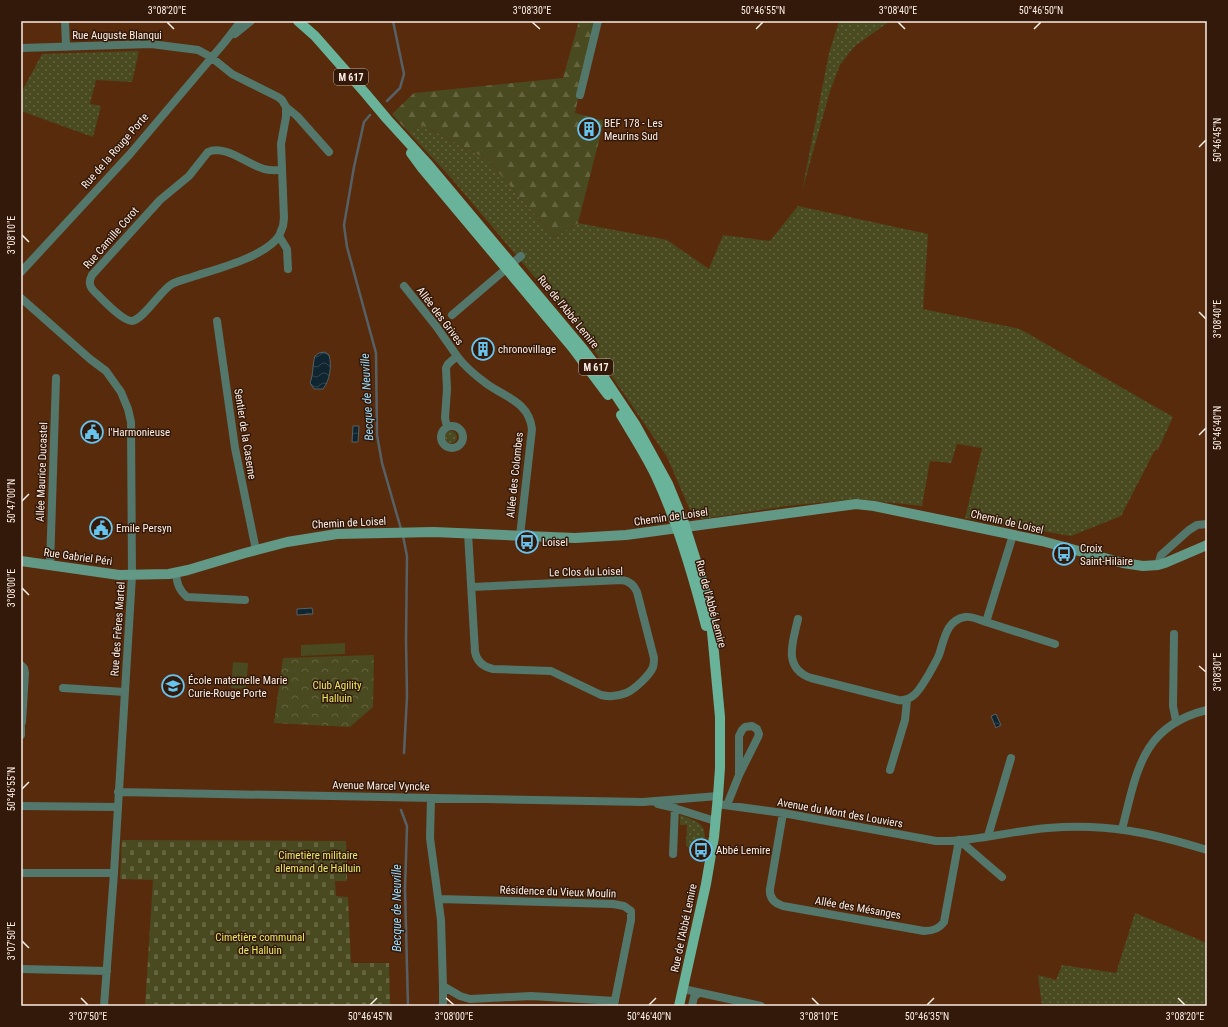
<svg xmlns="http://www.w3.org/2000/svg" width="1228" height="1027" viewBox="0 0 1228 1027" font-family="'Roboto Condensed',sans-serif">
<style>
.grass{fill:url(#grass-dots)}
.forest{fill:url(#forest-firs)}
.cemetery{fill:url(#cemetery-stones)}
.park{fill:url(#park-crowns)}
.garden{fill:#494a1f}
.water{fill:url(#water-waves);stroke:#566165}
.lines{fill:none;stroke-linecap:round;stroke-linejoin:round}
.stream{stroke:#566165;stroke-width:2.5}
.street{stroke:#54776b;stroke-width:8}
.secondary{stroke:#619986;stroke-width:10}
.primary{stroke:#69b39a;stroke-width:10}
.ticks{fill:none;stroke:#fbece4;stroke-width:1.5}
.labels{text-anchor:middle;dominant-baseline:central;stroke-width:3;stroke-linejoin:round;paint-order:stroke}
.shield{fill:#331909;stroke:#bfada2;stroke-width:1}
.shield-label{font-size:10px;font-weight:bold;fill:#fbece4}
.street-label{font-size:11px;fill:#fbece4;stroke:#331909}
.poi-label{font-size:11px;fill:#fbece4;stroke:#331909;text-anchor:start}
.park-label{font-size:11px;fill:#e7e95e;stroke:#331909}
.water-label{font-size:12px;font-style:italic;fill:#99dafa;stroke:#331909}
.neatline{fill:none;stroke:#fbece4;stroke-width:1.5}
.ticks-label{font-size:10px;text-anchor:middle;fill:#fbece4}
</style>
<defs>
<pattern id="grass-dots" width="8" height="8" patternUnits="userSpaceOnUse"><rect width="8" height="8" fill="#494a1f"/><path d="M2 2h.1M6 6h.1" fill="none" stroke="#64643f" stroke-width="1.8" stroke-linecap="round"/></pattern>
<pattern id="forest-firs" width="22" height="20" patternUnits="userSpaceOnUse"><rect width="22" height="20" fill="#494a1f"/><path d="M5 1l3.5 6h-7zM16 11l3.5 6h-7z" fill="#64643f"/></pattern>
<pattern id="cemetery-stones" width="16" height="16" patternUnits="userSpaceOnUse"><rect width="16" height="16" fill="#494a1f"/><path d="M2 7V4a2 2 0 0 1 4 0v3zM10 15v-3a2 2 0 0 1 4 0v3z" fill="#64643f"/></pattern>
<pattern id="park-crowns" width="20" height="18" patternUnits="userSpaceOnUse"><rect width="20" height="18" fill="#494a1f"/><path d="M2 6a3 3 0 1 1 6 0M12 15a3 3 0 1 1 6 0" fill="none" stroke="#64643f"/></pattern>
<pattern id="water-waves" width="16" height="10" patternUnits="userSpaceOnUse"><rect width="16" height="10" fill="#0f252f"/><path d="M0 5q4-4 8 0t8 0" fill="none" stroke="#33454d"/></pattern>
</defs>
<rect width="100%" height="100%" fill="#592b0d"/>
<!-- grass -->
<path class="grass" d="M839,21h51l-35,25 -9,11 -6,8 -10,26 -28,100 27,-138z
M139,51l-7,31 -36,-2 -6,24 11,2 -8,31 -72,-26v-18l21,-39z
M420,124l67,35 67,78 24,-14 89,17 42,29 14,-34 47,6 28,-35 130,28 -5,75 97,20 153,88 -15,33h-3l-34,66 -50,20 -106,-18 17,-70 -25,-4 -6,19 -21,-2 -8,45 -65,-7 -70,7 -85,13 -12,-9 -23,-53 -82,-120 -134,-159 -41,-44z
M445 437a6 6 0 1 1 12 0a6 6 0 1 1-12 0Z
M680,815c30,10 26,14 22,43l-6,-1 -10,-12 1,-20h-7z
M1135,913l72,30v63h-165l-4,-31 18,5 6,-15 54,8z"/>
<!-- forest -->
<path class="forest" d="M579,21h16l-20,92 29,8 -26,102 -24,14 -67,-78 -67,-35 -10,10 -18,-20 22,-21 149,-15z"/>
<!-- cemetery -->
<path class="cemetery" d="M122,840l224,1 1,40h-12l1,15 12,1 3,66h38l1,43h-245l8,-126 -33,-1z"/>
<!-- park -->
<path class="park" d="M374,655l-1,52 -23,20 -76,-4 9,-65z"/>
<!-- garden -->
<path class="garden" d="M345,643v11l-44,2v-11z
M233,662l15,1 -2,26 -15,-1z"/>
<!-- water -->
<path class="water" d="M325,352l4,3c3,11 1,25 -6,34h-9l-4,-6c4,-11 2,-17 5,-27l4,-3z
M353,426h6l-1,16h-6z
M312,608l1,6 -16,1v-6z
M996,714l5,11 -5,3 -5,-12z"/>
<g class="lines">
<!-- stream -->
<path class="stream" d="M387,101l13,-13 4,-14 -11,-53
M370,115l-6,7 -10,45 -10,58 3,22 29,106 1,82 5,28 19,66
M403,536l4,20 -1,84 1,56 -3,57
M401,810l6,16 -2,63 3,117"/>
<!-- street -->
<path class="street" d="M65,21l1,26
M235,34l16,-13
M21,48l130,-4 47,6 13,7 21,17 46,23 4,3 4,7 11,9 32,36
M580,95l18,-74
M286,107v10l-5,27 3,74 -1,8 -4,10 8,13 1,20
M279,236c-14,21 -63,33 -87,41 -6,2 -14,4 -20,7 -11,6 -29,36 -40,37 -9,0 -27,-19 -34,-26 -7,-6 -11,-11 -6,-20l68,-75 29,-24 19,-24c16,-8 39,12 56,17 6,2 12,1 18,1
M21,272l109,-118 94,-111 17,-22
M404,286l32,40 21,30 -9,8 -2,4 1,21 -2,29 2,9
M21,298l69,61 16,12 15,21 7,17 3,13 1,154 -18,297 -10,133
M452,315l69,-59
M217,321l18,127 21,102
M457,356c8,11 19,20 30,28 18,13 42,18 45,45l-12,107
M441 437a11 11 0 1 1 22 0a11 11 0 1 1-22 0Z
M468,533l7,119c2,10 8,15 18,17l58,2 50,24c8,2 18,1 25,-2 8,-3 24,-18 27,-26 1,-3 1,-6 1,-9l-17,-66c-3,-7 -8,-11 -15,-12l-150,7
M1158,565l3,-10 28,-25 8,-5 10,-1
M50,566l6,-188
M176,573c1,11 3,17 11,24l58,3
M798,619c-5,22 -16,49 13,59l87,22c16,2 23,-13 31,-26 3,-6 7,-12 10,-19 5,-14 7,-35 26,-38 7,-1 15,3 21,5l27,-87
M986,622l69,22
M1174,634l-1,72 3,15
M21,665l3,3 1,5 -3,49
M63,688l62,4
M21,735v-8
M890,770l15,-50 2,-20
M118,792l525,10 75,-6
M431,798l-1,40 11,82 2,66 17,10 10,3 61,-3 84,5
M658,804l13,3 44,14
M717,804l66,9 153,28c37,1 75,-10 112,-13 59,-5 104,5 159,22
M727,805l12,-30 19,-38 1,-3 -2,-5 -5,-3 -7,1 -3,3 -3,6v39
M21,806l97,1
M783,813l-13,76c-1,9 4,14 13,17l141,25c9,0 15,-2 20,-9l15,-82
M1122,829c15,-57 19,-103 85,-119
M988,836l23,-78
M959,840l43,37
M673,854l2,-46
M21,873h93
M439,899l174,5 11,2 7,5v9l-17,85
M21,969l86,2
M683,989l78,17
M443,1006v-20
M692,1006l2,-9 5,-4"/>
<!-- secondary -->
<path class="secondary" d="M21,561l98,14 50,-1 19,-4 57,-17 42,-11 50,-8 97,-2 141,6 51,-3 230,-31 18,2 87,18 81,17 81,22 20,3 15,-1 7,-2 42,-18"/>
<!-- primary -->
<path class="primary" d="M298,21l17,15 51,58 21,25 40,44 156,186 16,21 36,54 33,60 16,39 14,44 7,23 6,31 9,96v51l-2,28 -4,41 -8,47 -27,122
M411,153l11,15 150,179 36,48
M621,415c12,20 25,40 35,61 22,47 37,99 50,150"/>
</g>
<!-- ticks -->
<path class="ticks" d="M167,22l7,7M532,22l8,7M898,22l7,7M756,29l7,-7M1034,29l7,-7M1199,147l7,-7M22,235l7,7M1199,312l7,7M1199,435l7,-7M22,501l7,-7M22,588l7,7M1199,666l7,6M22,789l7,-7M22,941l7,7M81,998l7,7M446,998l8,7M812,998l7,7M1178,998l7,7M370,1005l7,-7M649,1005l7,-7M927,1005l7,-7"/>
<!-- icons -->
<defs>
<g id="building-ring" transform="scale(1.15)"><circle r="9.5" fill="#331909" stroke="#66c4ef" stroke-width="1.5"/><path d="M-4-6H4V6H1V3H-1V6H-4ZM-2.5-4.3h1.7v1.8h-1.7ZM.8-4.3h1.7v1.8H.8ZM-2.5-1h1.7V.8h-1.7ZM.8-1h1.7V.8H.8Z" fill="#66c4ef"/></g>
<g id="civic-ring" transform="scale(1.15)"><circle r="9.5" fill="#331909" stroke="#66c4ef" stroke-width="1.5"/><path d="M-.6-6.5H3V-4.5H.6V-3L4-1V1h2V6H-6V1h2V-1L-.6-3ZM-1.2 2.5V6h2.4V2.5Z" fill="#66c4ef"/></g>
<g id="bus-ring" transform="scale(1.15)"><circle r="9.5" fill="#331909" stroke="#66c4ef" stroke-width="1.5"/><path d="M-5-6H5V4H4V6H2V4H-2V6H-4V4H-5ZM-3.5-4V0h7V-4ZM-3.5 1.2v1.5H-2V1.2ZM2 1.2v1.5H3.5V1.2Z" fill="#66c4ef"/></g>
<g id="school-ring" transform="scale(1.15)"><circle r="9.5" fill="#331909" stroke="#66c4ef" stroke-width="1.5"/><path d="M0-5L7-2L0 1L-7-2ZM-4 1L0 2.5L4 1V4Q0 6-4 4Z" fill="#66c4ef"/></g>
</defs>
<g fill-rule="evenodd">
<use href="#building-ring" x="589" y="129"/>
<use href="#building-ring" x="483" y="349"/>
<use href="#civic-ring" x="92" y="432"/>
<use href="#civic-ring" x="101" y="528"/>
<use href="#bus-ring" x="527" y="542"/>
<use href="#bus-ring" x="1064" y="554"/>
<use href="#school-ring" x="173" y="686"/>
<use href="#bus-ring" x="701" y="850"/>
</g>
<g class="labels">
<!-- shield labels -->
<g class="shield">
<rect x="334" y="69" width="34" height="16" rx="3"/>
<rect x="579" y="359" width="34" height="16" rx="3"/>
</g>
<g class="shield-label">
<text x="351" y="77">M 617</text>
<text x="596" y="367">M 617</text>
</g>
<!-- street labels -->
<g class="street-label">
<text x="117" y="35">Rue Auguste Blanqui</text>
<text transform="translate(115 151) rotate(-49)">Rue de la Rouge Porte</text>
<text transform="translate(111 238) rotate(-49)">Rue Camille Corot</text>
<text transform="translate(568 312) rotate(51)">Rue de l'Abbé Lemire</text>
<text transform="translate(440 316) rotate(53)">Allée des Grives</text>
<text transform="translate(245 434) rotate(81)">Sentier de la Caserne</text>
<text transform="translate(42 472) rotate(-88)">Allée Maurice Ducastel</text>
<text transform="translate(515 475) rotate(-84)">Allée des Colombes</text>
<text transform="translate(671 517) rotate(-8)">Chemin de Loisel</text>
<text transform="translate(1007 522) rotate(13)">Chemin de Loisel</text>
<text transform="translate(349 523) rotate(-3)">Chemin de Loisel</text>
<text transform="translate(78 557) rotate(8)">Rue Gabriel Péri</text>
<text transform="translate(586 572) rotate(-1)">Le Clos du Loisel</text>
<text transform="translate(711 604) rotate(75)">Rue de l'Abbé Lemire</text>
<text transform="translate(118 629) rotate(-86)">Rue des Frères Martel</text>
<text transform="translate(381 786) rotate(1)">Avenue Marcel Vyncke</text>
<text transform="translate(840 813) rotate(10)">Avenue du Mont des Louviers</text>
<text transform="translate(558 892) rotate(2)">Résidence du Vieux Moulin</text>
<text transform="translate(858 908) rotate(10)">Allée des Mésanges</text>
<text transform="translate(684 928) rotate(-78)">Rue de l'Abbé Lemire</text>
</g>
<!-- poi labels -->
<g class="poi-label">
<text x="604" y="123">BEF 178 - Les<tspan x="604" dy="13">Meurins Sud</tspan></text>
<text x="498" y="349">chronovillage</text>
<text x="108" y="432">l'Harmonieuse</text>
<text x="116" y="528">Emile Persyn</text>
<text x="542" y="542">Loisel</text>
<text x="1080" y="548">Croix<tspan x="1080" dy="13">Saint-Hilaire</tspan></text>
<text x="188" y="680">École maternelle Marie<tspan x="188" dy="13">Curie-Rouge Porte</tspan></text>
<text x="716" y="850">Abbé Lemire</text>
</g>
<!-- park labels -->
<g class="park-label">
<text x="337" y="685">Club Agility<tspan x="337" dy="13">Halluin</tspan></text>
<text x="318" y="855">Cimetière militaire<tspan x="318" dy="13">allemand de Halluin</tspan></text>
<text x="260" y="937">Cimetière communal<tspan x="260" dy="13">de Halluin</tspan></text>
</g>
<!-- water labels -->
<g class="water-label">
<text transform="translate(367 397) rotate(-93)">Becque de Neuville</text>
<text transform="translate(397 908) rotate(-90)">Becque de Neuville</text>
</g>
</g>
<!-- border -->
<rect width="1228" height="1027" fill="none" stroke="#331909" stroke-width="44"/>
<rect x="22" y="22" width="1184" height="983" class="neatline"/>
<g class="ticks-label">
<text x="167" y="14">3°08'20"E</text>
<text x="532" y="14">3°08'30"E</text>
<text x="763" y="14">50°46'55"N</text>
<text x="898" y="14">3°08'40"E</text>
<text x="1041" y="14">50°46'50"N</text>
<text transform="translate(1217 140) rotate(-90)" y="4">50°46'45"N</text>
<text transform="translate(11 235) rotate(-90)" y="4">3°08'10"E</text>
<text transform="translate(1217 319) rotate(-90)" y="4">3°08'40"E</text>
<text transform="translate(1217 428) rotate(-90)" y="4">50°46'40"N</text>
<text transform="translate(11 501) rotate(-90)" y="4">50°47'00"N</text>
<text transform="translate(11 588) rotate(-90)" y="4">3°08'00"E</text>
<text transform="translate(1217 672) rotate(-90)" y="4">3°08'30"E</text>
<text transform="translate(11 789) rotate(-90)" y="4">50°46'55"N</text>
<text transform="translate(11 941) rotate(-90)" y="4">3°07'50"E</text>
<text x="88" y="1020">3°07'50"E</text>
<text x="370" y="1020">50°46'45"N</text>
<text x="454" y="1020">3°08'00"E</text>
<text x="649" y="1020">50°46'40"N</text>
<text x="819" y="1020">3°08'10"E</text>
<text x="927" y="1020">50°46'35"N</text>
<text x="1185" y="1020">3°08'20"E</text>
</g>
</svg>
